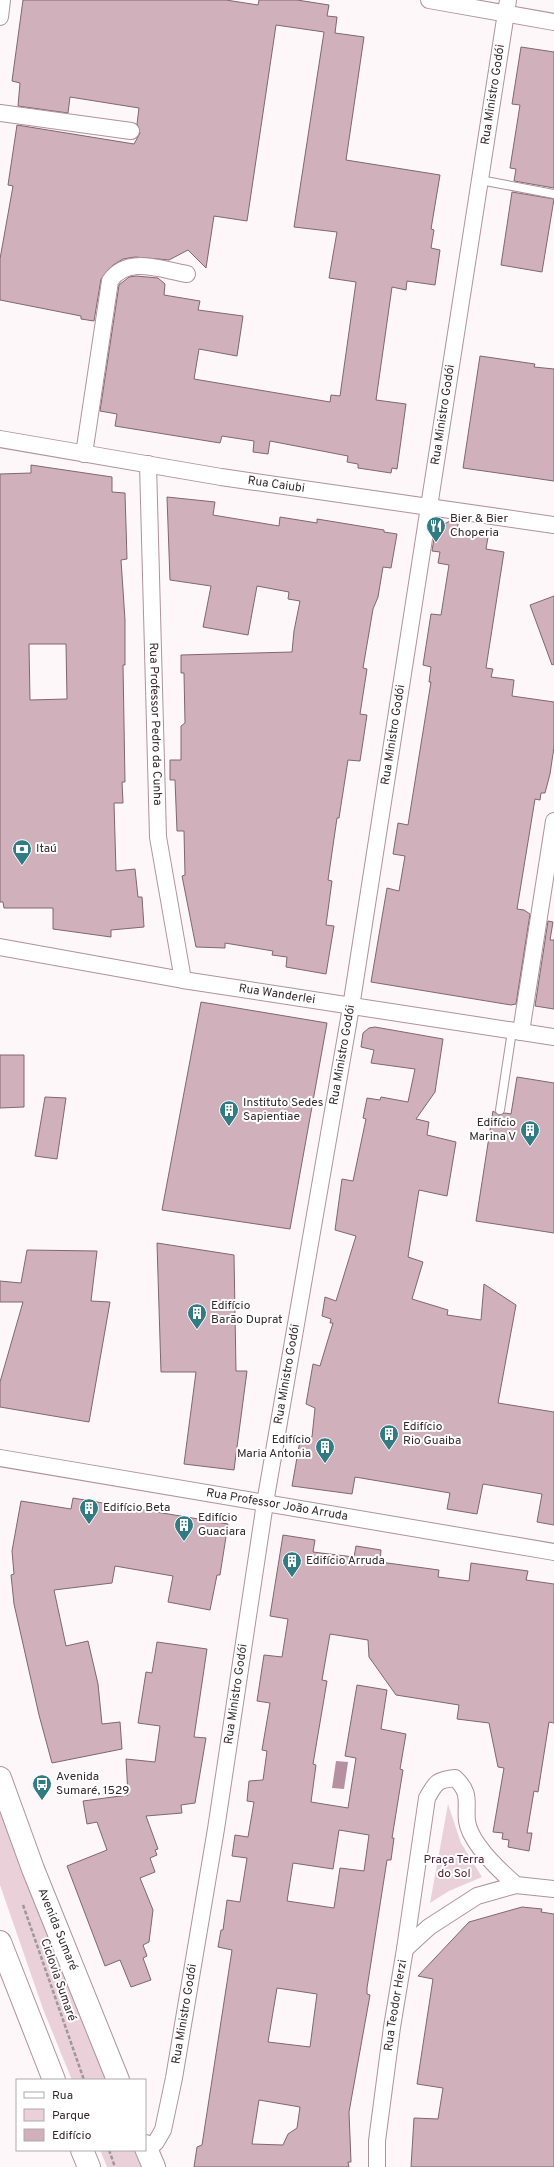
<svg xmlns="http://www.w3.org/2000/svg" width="554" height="2167" viewBox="0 0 554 2167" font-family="Overpass,sans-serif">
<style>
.green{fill:#ead0d9}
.water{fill:#b5909e}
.building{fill:#cfb0bb;stroke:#816670;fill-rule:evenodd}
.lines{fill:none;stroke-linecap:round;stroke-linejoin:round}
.lane-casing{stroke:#b0929d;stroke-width:10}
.street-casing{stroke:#b0929d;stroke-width:18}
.primary-casing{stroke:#b0929d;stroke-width:24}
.path{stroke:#9f9799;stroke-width:2.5;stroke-dasharray:4 2;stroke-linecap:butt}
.lane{stroke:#fff;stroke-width:8}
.street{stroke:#fff;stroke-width:16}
.primary{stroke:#fff;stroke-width:22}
.labels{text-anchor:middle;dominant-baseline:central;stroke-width:4;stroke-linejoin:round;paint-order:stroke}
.street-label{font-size:12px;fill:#362a2e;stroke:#fff}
.poi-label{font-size:12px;fill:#362a2e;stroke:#fff;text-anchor:start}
.park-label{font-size:12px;fill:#4f1f34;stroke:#fff}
</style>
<rect width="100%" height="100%" fill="#fdf7f9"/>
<!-- green -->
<path class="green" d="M448,1804l13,39 21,34 -33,14 -19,12z
M0,1809l22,63 84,208h-34l-29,-71 -43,-124z
M100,2150h34l7,17h-34z"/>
<!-- water -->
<path class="water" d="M336,1761l12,1 -4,27 -12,-1z"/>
<!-- building -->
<path class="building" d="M23,0h203l32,5 1,-5h38l32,5 -2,11 10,1 -2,16 29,4 -18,123 94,15 -9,54 3,1 -3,18 9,2 -5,35 -28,-4 -1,9 -14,-3 -16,113 30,4 -9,65 -5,-1 -1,5 -33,-5v-4l-11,-2 1,-6 -78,-15 -2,13 -15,-2 1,-11 -32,-5 -2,7 -105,-17 2,-12 -17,-3 19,-126 10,-8 7,-1 22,2 7,6 -1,11 36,6 -2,9 45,6 -6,40 -38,-7 -5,30 136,23 1,-7 9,1 16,-114 -27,-4 8,-46 -43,-5 30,-195 -48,-7 -29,196 -33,-5 -8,52 -18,-18 -19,10 -34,-3 -12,2 -10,6 -12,14 -7,42 -13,-2v-3l-81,-16v-41l13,-73 -5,-1 9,-60 117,19 6,-11 -3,-9 2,-16 -69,-11 -2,16 -50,-7 2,-23 -8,-2z
M521,47l33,5v136l-40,-7 2,-12 -6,-1 10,-63 -8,-1z
M512,192l42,7 -12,73 -41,-7z
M480,356l55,8 -1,3 20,2v112l-91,-13z
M31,465l81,12v15l13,1 2,66 -6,1 4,60v45h-2l2,117h-3l1,21h-9l2,68 19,-2 3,28h4l2,30 -33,3v7l-58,-8v-21h-49l-1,-6h-3v-428l31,-1zM29,644h37l1,55 -37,1z
M167,497l48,5 -2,13 66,11 1,-9 37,6v-4l67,11v2l13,2 -6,34 -8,-1 -5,30 -5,12 -10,59 4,1 -7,45 7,1 -7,46 -12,-1 -9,58h-2l-9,62 4,1 -6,44 8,1 -8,48 -40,-7 1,-10 -15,-2 1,-4 -48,-8v5l-29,-1 -14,-71 3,-1 -1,-44h-7l-2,-51h-5v-20h11v-34l4,-3 -1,-50h-3v-18l111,-3 2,-21 6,-30 -12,-2 1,-7 -32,-6 -9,49 -45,-8 8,-41 -41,-6z
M452,520l7,1 -3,11 32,5 -2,12 18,3 -18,116 7,1 -2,8 23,3 -2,16 42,6v45l-4,27 -5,19h-4l-1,7 -5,-1 -18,110 7,1 6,4 -14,90 -5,1 -140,-23 16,-94 12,3 6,-35 -12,-2 5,-31 10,2 23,-143h-2l2,-15 -8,-2 8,-51 10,1 8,-50 -11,-2 2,-11 -8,-1 3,-19 5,-6z
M554,596v68l-2,1 -22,-60z
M548,921l5,1 -3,18h4v69l-19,-3z
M201,1002l126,21 -37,206 -128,-19z
M369,1028l6,-1 68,12 -8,53 -19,27 13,3 -2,13 29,7 -9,54 -28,-6 -11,67 15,5 -11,37 36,11 -1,5 34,5 3,-36 32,21 -18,98 56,9v113l-17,-3 5,-28 -59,-10 -6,30 -30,-5 3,-16 -95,-16 -3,17 -60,-8 9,-51 11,2 3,-29 -9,-4 7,-40 7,2 13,-43h-3l1,-4 -9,-3 3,-19 11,4 20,-65 -21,-6 7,-51 11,2 13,-62 -3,-1 4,-20 13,2 1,-3 27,5 7,-33 -44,-6 3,-13 -13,-3 2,-14z
M0,1055h24v52l-24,1z
M517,1077l37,6v150l-78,-12 17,-110 6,4 6,-2 6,1z
M45,1097l21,1 -9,61 -22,-3z
M157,1243l77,12 2,116h11l-13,99 -50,-6 12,-92h-35z
M27,1250l70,1 -6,50 19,1 -21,120 -89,-15v-25l23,-80h-23v-21l21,2z
M73,1498l155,26 -8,51h-3l-7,35 -42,-8 5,-26 -58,-10 -3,17 -58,7 12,56 22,-5 10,43 4,40 18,-2 2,27 -70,14 -13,-48 -25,-111 -3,-29 3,-1 -2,-23 9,-50 50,8z
M283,1535l32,5 -2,12 41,5 2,-11 25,4 -1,12 59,8 -1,7 31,4 2,-18 57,8 -2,9 28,4v139l-5,-1 -11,70 -4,-1 -7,42h5l-3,18 -21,-4 1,-7 -7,-1 1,-6 -10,-1 11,-64 -6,-1 -9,-44 -32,-4 2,-14 -63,-10 -27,-38 -1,-17 -38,-6 -8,46 5,1 -14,83 3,1 -5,37 37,6 8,-50 -11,-2 12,-71 30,5 -6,39 25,5 -6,35 3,1 -11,68h2l-3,22h-4l-20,128v6l3,1 -21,117 2,50h-3l1,5h-155l3,-20 5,-2 30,-195 -14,-3 3,-17h2l4,-30 13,2 7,-44 -15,-2 3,-21 13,2 6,-35 -7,-1 2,-20 14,-1 4,-29 -5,-1 8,-47 -13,-2 7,-46 18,2 6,-38 -18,-3zM339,1830l30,5 -5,36 -24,-3 -6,40 -47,-7 6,-38 40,6zM277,1988l40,6 -7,53 -42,-5zM259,2100l41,7 -3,21 -9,6 -5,11 -31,-1z
M157,1642l50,7 -13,88 12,1 -11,65 -14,2 1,8 -36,3 12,33 -3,1 2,5 -7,3 5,14 -15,6 13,32 -4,32 -6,3 4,11 -4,2 8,22 -20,7 -11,-27 -15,6 -38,-100 40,-16 -10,-28 -10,2 -4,-23 45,-6 -2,-36 29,3 5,-36 -22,-3 8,-51 6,1z
M522,1907l20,2 -1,3 13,2v253h-143l3,-49 24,1 5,-31 -26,-4 16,-105 -15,-3 51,-54z"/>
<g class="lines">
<!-- lane casing -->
<g class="lane-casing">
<path id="lane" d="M480,180l74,14
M500,1110l12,-79"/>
</g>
<!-- street casing -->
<g class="street-casing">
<g id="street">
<path d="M429,0l125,22"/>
<path d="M0,17l2,-17"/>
<path d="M0,113l131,18"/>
<path id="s1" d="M0,439l221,38 333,48"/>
<path d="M84,454l26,-173c17,-26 52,-11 77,-7"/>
<path id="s2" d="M148,464l10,373 25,143"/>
<path id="s3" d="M0,947l183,33 371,57"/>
<path d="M521,1032l33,-211"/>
<path id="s4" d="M0,1458l554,94"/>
<path d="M405,1949l22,-151c9,-16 10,-18 28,-20 17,16 10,24 12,43 3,22 33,50 49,64"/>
<path id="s5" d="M147,2150l9,-8 7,-12 11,-52 42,-249 49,-326 86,-496 157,-1007"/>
<path id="s6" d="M377,2167v-26l15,-114 13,-78 24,-22 48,-31 39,-11 38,4"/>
</g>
</g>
<!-- primary casing -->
<g class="primary-casing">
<g id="primary">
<path id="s7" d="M0,1778l33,91 85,211"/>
<path d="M0,1942l54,138"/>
<path d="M145,2146l9,21"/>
<path d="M82,2150l7,17"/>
</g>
</g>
<!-- path -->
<path class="path" d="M23,1905l61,175
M109,2150l6,17"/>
<!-- lane -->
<use href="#lane" class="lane"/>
<!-- street -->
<use href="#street" class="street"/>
<!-- primary -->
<use href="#primary" class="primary"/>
</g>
<!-- icons -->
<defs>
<g id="restaurant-pin" transform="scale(1)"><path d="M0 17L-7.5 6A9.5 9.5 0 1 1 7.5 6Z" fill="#337b83" stroke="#fff"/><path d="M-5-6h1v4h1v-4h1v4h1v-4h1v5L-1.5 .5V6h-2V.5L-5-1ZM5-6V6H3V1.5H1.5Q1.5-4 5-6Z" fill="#fff"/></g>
<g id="bank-pin" transform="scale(1)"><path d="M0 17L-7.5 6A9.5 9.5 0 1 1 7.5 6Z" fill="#337b83" stroke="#fff"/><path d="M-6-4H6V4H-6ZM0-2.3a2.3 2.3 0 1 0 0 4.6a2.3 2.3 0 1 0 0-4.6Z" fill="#fff"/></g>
<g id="building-pin" transform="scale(1)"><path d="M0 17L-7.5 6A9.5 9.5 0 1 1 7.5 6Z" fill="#337b83" stroke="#fff"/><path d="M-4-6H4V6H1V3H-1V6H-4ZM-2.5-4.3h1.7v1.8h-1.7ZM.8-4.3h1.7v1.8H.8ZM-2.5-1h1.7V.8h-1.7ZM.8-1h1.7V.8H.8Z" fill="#fff"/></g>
<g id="bus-pin" transform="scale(1)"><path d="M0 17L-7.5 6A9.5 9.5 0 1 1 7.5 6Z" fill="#337b83" stroke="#fff"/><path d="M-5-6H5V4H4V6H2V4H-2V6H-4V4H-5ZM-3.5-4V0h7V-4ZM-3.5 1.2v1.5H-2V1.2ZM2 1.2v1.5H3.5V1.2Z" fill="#fff"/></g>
</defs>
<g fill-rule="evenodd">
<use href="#restaurant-pin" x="436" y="526"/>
<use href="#bank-pin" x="22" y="849"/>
<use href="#building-pin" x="229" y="1110"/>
<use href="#building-pin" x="530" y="1130"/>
<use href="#building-pin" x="197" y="1313"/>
<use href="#building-pin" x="389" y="1434"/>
<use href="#building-pin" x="325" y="1447"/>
<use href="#building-pin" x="89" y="1508"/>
<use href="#building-pin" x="184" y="1525"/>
<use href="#building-pin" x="292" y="1561"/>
<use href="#bus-pin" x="42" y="1784"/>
</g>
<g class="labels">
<!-- street labels -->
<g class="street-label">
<text stroke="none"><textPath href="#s5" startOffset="2088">Rua Ministro Godói</textPath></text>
<text stroke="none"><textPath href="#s5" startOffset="1764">Rua Ministro Godói</textPath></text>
<text stroke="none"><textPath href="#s1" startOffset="280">Rua Caiubi</textPath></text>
<text stroke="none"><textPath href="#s2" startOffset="260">Rua Professor Pedro da Cunha</textPath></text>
<text stroke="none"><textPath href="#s5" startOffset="1440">Rua Ministro Godói</textPath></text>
<text stroke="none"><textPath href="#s3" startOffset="281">Rua Wanderlei</textPath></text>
<text stroke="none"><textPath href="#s5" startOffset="1116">Rua Ministro Godói</textPath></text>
<text stroke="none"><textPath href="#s5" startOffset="792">Rua Ministro Godói</textPath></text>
<text stroke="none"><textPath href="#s4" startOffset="281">Rua Professor João Arruda</textPath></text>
<text stroke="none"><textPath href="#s5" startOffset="468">Rua Ministro Godói</textPath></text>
<text stroke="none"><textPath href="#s7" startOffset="162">Avenida Sumaré</textPath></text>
<text transform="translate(58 1980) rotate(71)">Ciclovia Sumaré</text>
<text stroke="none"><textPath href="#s6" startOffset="163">Rua Teodor Herzi</textPath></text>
<text stroke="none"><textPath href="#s5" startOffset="144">Rua Ministro Godói</textPath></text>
</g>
<!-- poi labels -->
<g class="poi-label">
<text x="450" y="519">Bier &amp; Bier<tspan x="450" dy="14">Choperia</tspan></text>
<text x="36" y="849">Itaú</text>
<text x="243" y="1103">Instituto Sedes<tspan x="243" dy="14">Sapientiae</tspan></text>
<text x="516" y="1123" text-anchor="end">Edifício<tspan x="516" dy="14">Marina V</tspan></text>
<text x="211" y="1306">Edifício<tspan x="211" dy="14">Barão Duprat</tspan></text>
<text x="403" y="1427">Edifício<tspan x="403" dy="14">Rio Guaiba</tspan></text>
<text x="311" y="1440" text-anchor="end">Edifício<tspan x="311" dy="14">Maria Antonia</tspan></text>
<text x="103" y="1508">Edifício Beta</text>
<text x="198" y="1518">Edifício<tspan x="198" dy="14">Guaciara</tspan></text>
<text x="306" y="1561">Edifício Arruda</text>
<text x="56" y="1777">Avenida<tspan x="56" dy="14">Sumaré, 1529</tspan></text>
</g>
<!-- park labels -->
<g class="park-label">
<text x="454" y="1860">Praça Terra<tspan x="454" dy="14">do Sol</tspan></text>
</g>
</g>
<!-- legend -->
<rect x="16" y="2079" width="130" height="72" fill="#ffffff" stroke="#afaaab"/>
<rect x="24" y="2092" width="20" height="6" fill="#ffffff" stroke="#afaaab"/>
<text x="52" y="2099" font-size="12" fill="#362a2e">Rua</text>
<rect x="24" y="2109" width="20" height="12" fill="#ead0d9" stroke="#afaaab"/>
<text x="52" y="2119" font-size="12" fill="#362a2e">Parque</text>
<rect x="24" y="2129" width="20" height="12" fill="#cfb0bb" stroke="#afaaab"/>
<text x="52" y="2139" font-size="12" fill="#362a2e">Edifício</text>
</svg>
